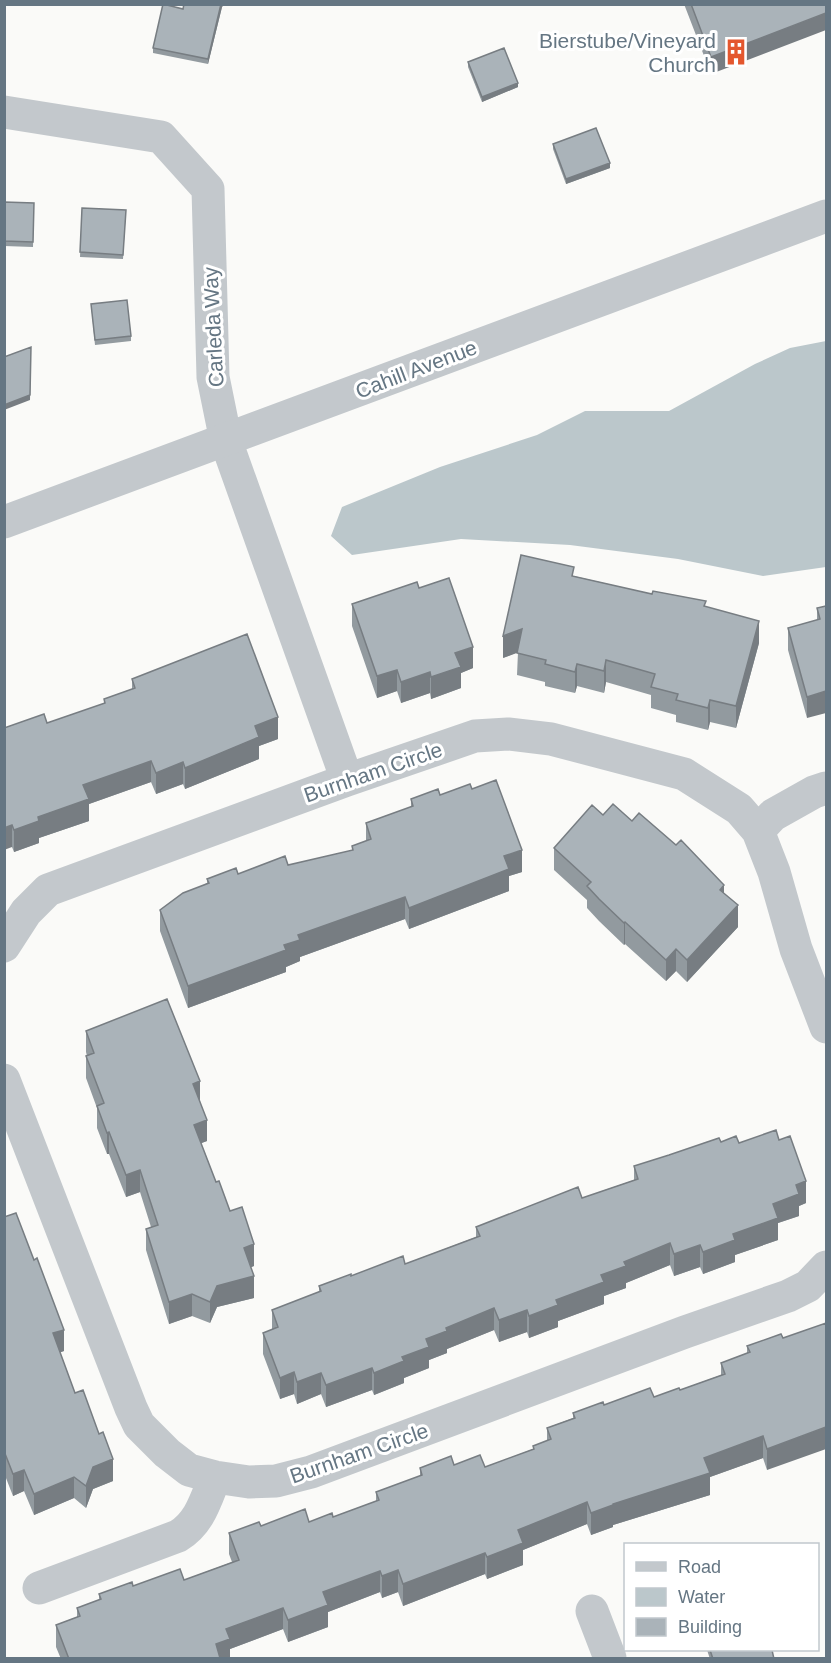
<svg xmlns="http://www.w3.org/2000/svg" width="831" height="1663" viewBox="0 0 831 1663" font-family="Helvetica,sans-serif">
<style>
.water{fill:#bbc7cb}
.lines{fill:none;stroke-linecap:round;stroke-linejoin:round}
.minor{stroke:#c3c8cc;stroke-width:33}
.tertiary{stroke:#c3c8cc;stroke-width:33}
.wall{fill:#929a9f}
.shaded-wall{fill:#777d82}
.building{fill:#aab3b9;stroke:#777d82;stroke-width:1.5}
.labels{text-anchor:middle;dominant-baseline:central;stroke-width:6;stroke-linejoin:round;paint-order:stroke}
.poi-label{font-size:21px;fill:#657683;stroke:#fff;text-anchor:end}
.street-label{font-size:21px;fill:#657683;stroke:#fff}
</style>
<rect width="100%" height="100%" fill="#fafaf8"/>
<!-- water -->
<path class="water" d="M826,341v226l-63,9 -85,-17 -108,-14 -109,-6 -109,16 -21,-19 11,-29 98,-40 97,-32 48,-24h84l86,-47 35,-16z"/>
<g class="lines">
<!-- minor -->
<path class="minor" d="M4,112l157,25 47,52 5,188 13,64 121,339
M758,831l15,-16 41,-23 12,-4
M4,946l22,-34 22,-22 299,-110 128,-44 33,-2 43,5 133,35 55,35 19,22 16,41 22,77 30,78
M4,1080l127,328 8,17 28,28 22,17 26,7 34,5 27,-1 35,-9 374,-140 103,-36 20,-10 18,-19
M39,1588l139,-52c22,-13 28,-37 37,-59
M592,1611l18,47"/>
<!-- tertiary -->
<path class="tertiary" d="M4,522l822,-306"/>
</g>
<!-- wall -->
<path class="wall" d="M184,4h40l-2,3 -14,57 -55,-11v-5l30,-39z
M684,4h142l-115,70z
M468,62l50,25 -36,15 -14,-35z
M553,144l57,24 -44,16 -13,-35z
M4,202l30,1 -1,44 -29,-1z
M82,208l44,2 -3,49 -43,-2z
M91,304l40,32v5l-36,4z
M574,576l132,31 53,36 -23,85 -26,-6 -2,8 -32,-8v-7l-25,-7v-13l-45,-13 -2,11 -27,-7 -2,7 -30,-7v-4l-28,-7 1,-23 -15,6z
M419,588l54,80 -12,5v15l-30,11 -1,-6 -29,10 -4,-12 -20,7 -25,-72v-22z
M826,606l-19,112 -19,-68v-22l29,-8v-12z
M132,679l146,60 -19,7v13l-74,30 -2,-5 -27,10 -5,-12 -62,22v17l-50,17v5l-25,9 -2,-5 -8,-119 43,-5 57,-19v-5l28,-10z
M472,789l50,83 -13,4v15l-100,38 -4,-10 -105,38v4l-14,6v5l-98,36 -28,-77v-21l47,-27v-4l81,-14 64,-14v-5l14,-5v-18l45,-16v-8l29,-4z
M603,815l29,6 92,72 14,34 -51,55 -11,-11 -10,10 -41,-37 -1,1 -25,-24 -12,-13v-8l-33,-30v-22z
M86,1031l114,70 7,40 -6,2 15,39 38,84 -3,1 3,31 -37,9 -7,16 -18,-7 -23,8 -23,-74v-21l5,-2 -11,-35 -14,5 -17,-43h-2l-10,-26v-20l-11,-30v-22h1l-1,-4z
M779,1140l27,63 -7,3v10l-21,7v17l-43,15v7l-32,12 -3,-7 -26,9 -4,-11 -44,18v5l-22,8v8l-46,17v6l-29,11 -2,-6 -28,10 -5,-12 -47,19v4l-18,7v8l-25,10v5l-30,12 -2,-5 -46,17 -5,-13 -24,10 -3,-10 -14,5 -17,-45v-21l9,-3v-20l47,-18v-6l32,-10 54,-12 71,-27v-10l106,-29 52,-18v-14l87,-24 18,1z
M4,1217l60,134 -4,1 15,41 38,88 -20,8 -7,19 -12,-10 -40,17 -10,-24 -11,5 -9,-23z
M781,1334l-14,136 -4,-12 -53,19v18l-97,30v2l-22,8 -4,-11 -64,26v15l-36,14 -2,-5 -82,32 -5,-14 -16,6 -2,-6 -52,20v15l-40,15 -5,-13 -53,20v10h-169l-5,-12v-22l21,-8v-9l22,-8v-6l34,-8 51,-6 48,-18 -3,-8v-21l32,-7 48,-4 24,-5 43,-16v-9l44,-16v-8l34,-3 31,2 48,-18v-3l14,-5v-13l26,-10v-5l31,-8 50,-8 26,-7 41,-15v-12l26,-10v-7z
M707,1650h65l2,9h-64z"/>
<!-- shaded-wall -->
<path class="shaded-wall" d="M221,4h3l-2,3 -14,57v-5z
M826,13v17l-115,44v-17z
M518,83v4l-36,15v-5z
M610,163v5l-44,16v-5z
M31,347l-1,53 -26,10v-5z
M759,621v22l-23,85v-22z
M522,629v22l-19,7v-22z
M473,647v21l-12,5v15l-30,11v-22l24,-24z
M606,660v22l-2,11v-22z
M577,664v22l-2,7v-21z
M397,670v21l-20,7v-22z
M430,672v21l-29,10v-21z
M826,691v22l-19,5v-21z
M710,700v22l-2,8v-22z
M278,717v22l-19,7v13l-74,30v-21l70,-42z
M151,761v21l-62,22v17l-50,17v5l-25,9v-22l69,-45z
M183,762v22l-27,10v-21z
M12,825v22l-8,3v-22z
M522,850v22l-13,4v15l-100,38v-21l95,-52z
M724,885v22l-4,-17z
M405,897v22l-105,38v4l-14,6v5l-98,36v-22l110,-51z
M738,905v22l-51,55v-22z
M625,922v22l-1,1v-22z
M676,949v22l-10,10v-21z
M200,1081v22l-7,-19z
M207,1120v21l-13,5v-21z
M109,1132v22h-2v-21z
M140,1170v22l-14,5v-22z
M806,1181v22l-7,3v10l-21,7v17l-43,15v7l-32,12v-22l30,-18 63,-49z
M670,1243v22l-44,18v5l-22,8v8l-46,17v6l-29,11v-22l95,-54z
M254,1244v22l-10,4v-22z
M700,1245v22l-26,9v-22z
M254,1276v22l-37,9 -7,16v-21l7,-16z
M192,1294v22l-23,8v-22z
M494,1308v22l-47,19v4l-18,7v8l-25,10v5l-30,12v-22l52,-34 20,-11z
M527,1310v22l-28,10v-22z
M64,1330v21l-11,4v-22z
M372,1368v22l-46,17v-22z
M294,1372v22l-14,5v-21z
M321,1373v21l-24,10v-22z
M826,1427v22l-59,21v-21z
M763,1436v22l-53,19v18l-97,30v2l-22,8v-22l22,-9 91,-46z
M113,1459v22l-20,8 -7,19v-22l7,-19z
M24,1470v21l-11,5v-22z
M74,1477v21l-40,17v-21z
M587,1502v22l-64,26v15l-36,14v-22l31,-27z
M485,1553v21l-82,32v-22z
M398,1570v22l-16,6v-22z
M380,1571v21l-52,20v15l-40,15v-22l35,-28z
M283,1608v21l-53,20v10h-14v-15l10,-15z"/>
<!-- building -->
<path class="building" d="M163,4l20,5 1,-5h37l-13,55 -55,-11z
M691,4h135v9l-115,44z
M504,48l14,35 -36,14 -14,-35z
M596,128l14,35 -44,16 -13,-35z
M4,202l30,1 -1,39 -29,-1z
M82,208l44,2 -3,45 -43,-3z
M127,300l4,36 -36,4 -4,-36z
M31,347l-1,48 -26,10v-48z
M521,555l53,12 -2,9 80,18 1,-3 53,10 -2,5 55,15 -23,85 -26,-6 -2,8 -32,-8 2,-6 -27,-7 4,-13 -49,-14 -2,11 -27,-7 -2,8 -30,-8 1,-4 -29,-7 5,-24 -19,7z
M449,578l24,69 -18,6 6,14 -30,10 -1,-5 -29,10 -4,-12 -20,6 -25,-72 65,-22 2,6z
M826,606v85l-19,6 -19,-69 32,-9 -3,-11z
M247,634l31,83 -23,9 4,11 -74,31 -2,-6 -27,11 -5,-12 -68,24 6,14 -51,18 1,4 -25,9 -2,-5 -8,3v-100l40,-14 3,9 58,-20 -1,-4 31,-11 -3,-9z
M496,780l26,70 -18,6 5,13 -100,39 -4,-11 -107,38 2,5 -16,5 2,5 -98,36 -28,-76 23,-17 26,-10 -2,-4 29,-11 2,6 47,-18 3,9 65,-15 -1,-4 19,-7 -5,-16 47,-17 -2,-7 27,-10 2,6 30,-11 2,5z
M613,804l19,17 7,-8 37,32 5,-5 43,45 -4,5 18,15 -51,55 -11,-11 -10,11 -41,-38 -1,1 -25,-24 -12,-13 4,-4 -37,-34 38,-43 11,10z
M167,999l33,82 -7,3 14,36 -13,5 22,57 3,-1 11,30 12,-4 12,37 -10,4 10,28 -37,10 -7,16 -18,-8 -23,8 -23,-73 12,-4 -18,-55 -14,5 -17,-43 -2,1 -10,-27 7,-3 -18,-47 8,-3 -8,-22z
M776,1130l3,10 11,-4 16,45 -10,4 3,9 -26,10 5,14 -45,16 2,6 -32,12 -3,-7 -26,9 -4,-11 -46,19 2,4 -25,9 3,7 -48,18 2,5 -29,11 -2,-6 -28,10 -5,-12 -48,20 1,3 -21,8 3,8 -27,10 2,4 -30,12 -2,-5 -46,17 -5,-12 -24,9 -3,-10 -14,6 -17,-45 15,-6 -6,-17 49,-19 -2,-5 32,-12v2l52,-20 2,8 75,-28 -4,-9 102,-40 4,11 56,-19 -4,-13 35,-11 50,-17 2,4 15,-6 3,7z
M16,1213l18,47 3,-2 27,72 -11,3 22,60 8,-3 16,44 4,-2 10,27 -20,8 -7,19 -12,-9 -40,17 -10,-24 -11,4 -9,-23v-234z
M826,1323v104l-59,22 -4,-13 -59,22 6,15 -97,31v1l-22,8 -4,-11 -69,28 5,13 -36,14 -2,-4 -82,31 -5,-14 -16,6 -2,-5 -57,21 5,13 -40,15 -5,-12 -57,21 4,10 -14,5 4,14 -2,1h-149l-13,-34 24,-9 -3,-8 24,-9 -2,-5 33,-12 1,4 47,-17 4,11 55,-20 -10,-27 30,-11 2,4 44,-17 4,13 23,-9 1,4 46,-17 -3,-8 46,-17 -2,-7 31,-12 3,9 26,-10 5,12 49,-18 -1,-3 18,-7 -4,-11 28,-10 -2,-5 30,-11 1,3 46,-17 4,9 25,-9 1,2 45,-16 -4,-11 29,-11 -3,-6 34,-12 2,4z
M710,1650h62l2,9h-61z"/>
<!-- icons -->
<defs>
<g id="building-bare" transform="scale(2.07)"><path d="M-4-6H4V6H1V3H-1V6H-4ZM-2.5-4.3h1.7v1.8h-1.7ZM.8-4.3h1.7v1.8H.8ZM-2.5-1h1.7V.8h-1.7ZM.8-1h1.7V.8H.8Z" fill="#e4572e" stroke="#fff" stroke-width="2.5" paint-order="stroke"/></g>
</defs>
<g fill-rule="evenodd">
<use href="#building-bare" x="736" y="52"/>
</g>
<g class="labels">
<!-- poi labels -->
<g class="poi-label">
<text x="716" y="40">Bierstube/Vineyard<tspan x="716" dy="24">Church</tspan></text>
</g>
<!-- street labels -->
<g class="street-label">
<text transform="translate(213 327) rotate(-93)">Carleda Way</text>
<text transform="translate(416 369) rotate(-21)">Cahill Avenue</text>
<text transform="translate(373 772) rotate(-19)">Burnham Circle</text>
<text transform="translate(359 1453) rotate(-19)">Burnham Circle</text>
</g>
</g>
<!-- border -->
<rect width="831" height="1663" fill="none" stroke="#657683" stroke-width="12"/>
<!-- legend -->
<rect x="624" y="1543" width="195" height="108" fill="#ffffff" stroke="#c1c8cd" stroke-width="1.5"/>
<rect x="636" y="1562" width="30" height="9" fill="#c3c8cc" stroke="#c1c8cd" stroke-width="1.5"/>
<text x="678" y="1573" font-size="18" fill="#657683">Road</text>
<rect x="636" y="1588" width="30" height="18" fill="#bbc7cb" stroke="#c1c8cd" stroke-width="1.5"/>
<text x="678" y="1603" font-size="18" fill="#657683">Water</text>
<rect x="636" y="1618" width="30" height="18" fill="#aab3b9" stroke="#c1c8cd" stroke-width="1.5"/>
<text x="678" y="1633" font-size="18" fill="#657683">Building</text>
</svg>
